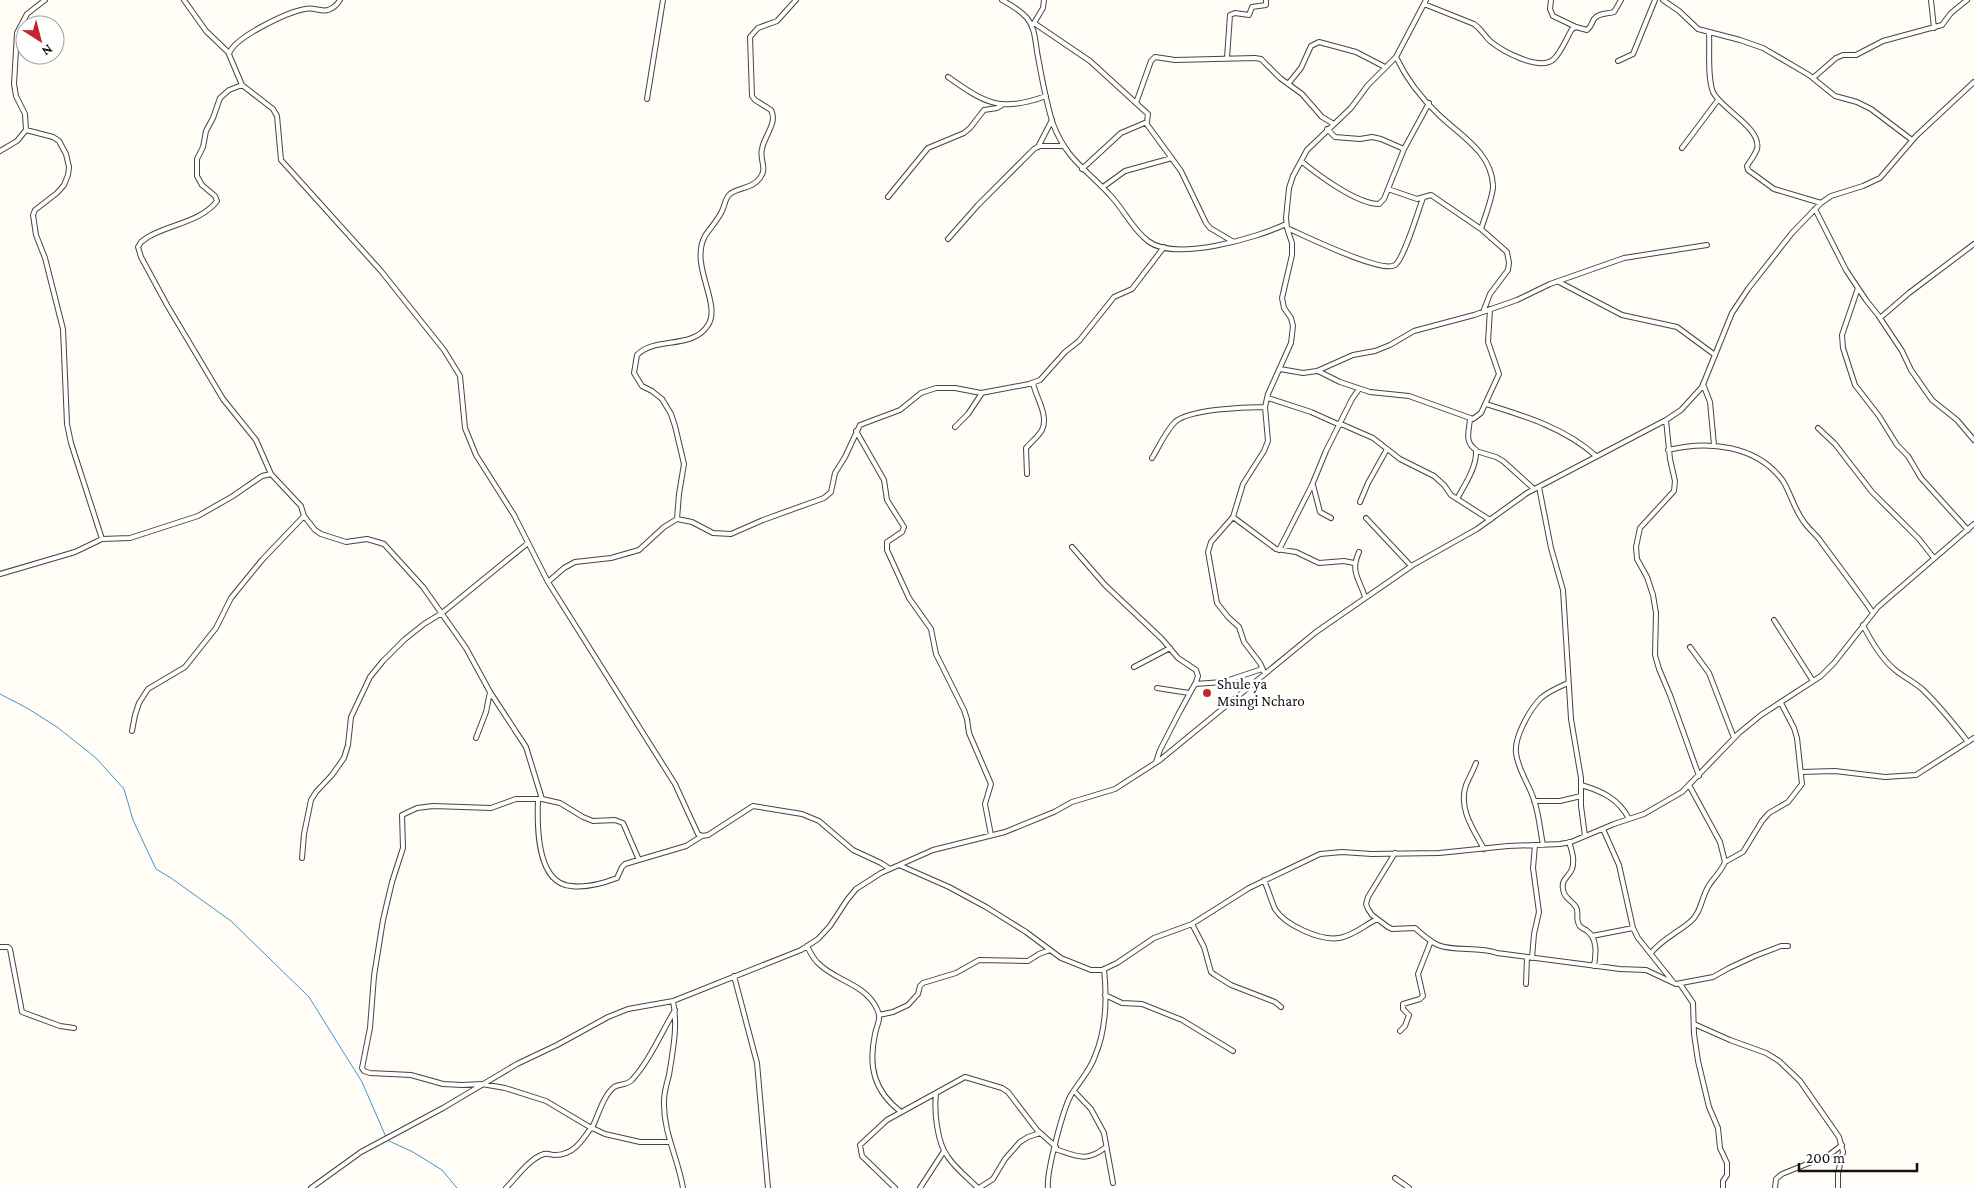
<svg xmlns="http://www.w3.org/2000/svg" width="1974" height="1188" viewBox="0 0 1974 1188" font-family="'Crimson Pro',serif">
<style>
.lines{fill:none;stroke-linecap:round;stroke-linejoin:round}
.stream{stroke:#3f96cf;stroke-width:1}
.minor-casing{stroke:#444;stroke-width:6}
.minor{stroke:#fff;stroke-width:4}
.poi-dot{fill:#c4262e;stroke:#fff;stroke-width:2}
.labels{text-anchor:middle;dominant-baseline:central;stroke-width:5;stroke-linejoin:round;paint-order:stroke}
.poi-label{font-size:15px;fill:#111;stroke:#fff;text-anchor:start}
</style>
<rect width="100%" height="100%" fill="#fffdf5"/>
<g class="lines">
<!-- stream -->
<path class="stream" d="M0,694l27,14 30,19 39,31 28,31 9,31 23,49 15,9 60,43 78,76 53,85 24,55
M387,1140l26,12 29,18 15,18"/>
<!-- minor casing -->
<g class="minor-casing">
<path id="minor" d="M184,0l22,31 22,21 14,33 31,24 4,7 4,44 100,111 63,79 16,26 5,52 11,27 38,60 34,67 127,202 23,50 4,2 6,-1 45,-29 49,8 17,7 34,29 28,13 9,6
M1002,0c9,5 18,10 25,18 9,11 8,25 11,39 4,22 8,45 15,67 14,36 32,44 56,70 15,15 22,34 39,47 27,21 109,-3 138,-17
M1551,0l-1,9 3,7 23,11
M1663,0l16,11 19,18 42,11 23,8 46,27 26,21 22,6 14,7 41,31
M1931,0l3,28
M1424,4l50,20c7,5 10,11 16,17 12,10 50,31 64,18 8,-8 12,-20 18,-30l4,-2 11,3c5,-4 4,-6 7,-11 4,-6 14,-5 20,-7l7,-12
M1034,23l56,38 58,53 -1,8 -26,11 -39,36
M1034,23l9,-15 1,-8
M1709,33c1,16 -2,44 4,59 8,17 49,36 44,57 -2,6 -7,12 -10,17l1,4 26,19 47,14
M229,54c5,-17 59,-42 76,-45 9,-2 15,3 23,1 6,-2 9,-5 12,-10
M1396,57c10,21 26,42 43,58 22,21 52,37 54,70 1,8 -9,35 -12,44
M1227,58l3,-43 5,-2 14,2 3,-8 14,-2v-5
M1618,61l15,-7 22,-54
M948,77c37,26 52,36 98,19
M1813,78l23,-20 7,-3h13l27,-14 59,-16 9,-12 16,-13
M1288,84l13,-16 10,-22 8,-4 37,10 29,15
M242,85l-13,5 -9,8 -7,20 -7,13 -3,16 -6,12v17l5,9 13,11 2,5c-16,21 -47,23 -69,36l-7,5 -3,5 3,10 26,48 56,94 33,41 15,34
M647,99l16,-99
M1136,103l15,-42 4,-4 20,3 80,-2 6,1 19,19 22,16 20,23 12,7
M1146,123l35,48 25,52 4,5 22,13
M1327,129l8,8 25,2 12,-2 9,2 23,10
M26,130l27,7 6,4 7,13 3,13 -1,8 -4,10 -7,8 -22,17 -2,5 3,20 9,23 18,71 4,95 4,19 31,96
M1038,147l14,-27
M1682,148l36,-48
M0,151l17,-10 9,-11 -1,-16 -9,-18 -2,-12 3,-51 10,-19 18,-14
M1301,161c17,14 56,43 78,43l5,-5 20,-50 25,-46
M1103,187l22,-16 47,-13
M1388,189l29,10 14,-4 50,34 26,23 2,11 -1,7 -18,24 -7,18
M888,197l40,-49 36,-15 6,-5 14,-18 13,-2 5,-3
M1815,209l31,61 20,30 12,15 24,36 9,19 21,30 25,20 17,20
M1287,228c16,7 95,46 108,37 9,-6 23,-54 28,-67
M948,239l30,-34 56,-56 5,-3h25
M1559,282l63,33 55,12 38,28
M1858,288l-16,47 1,13 12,37 24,31 18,29 11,11 13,22 47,52
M1880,318l29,-25 65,-49
M1280,369l23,4 14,-2 36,-16 22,-4 15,-6 24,-14 60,-16 43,-15 33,-16 74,-26 83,-13
M1318,371l22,11 30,10 39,4 64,23 8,-6 18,-39 -11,-32 2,-33
M1703,384l7,18 4,43
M1268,398l43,14 29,13
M1486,404c39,12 79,24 110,52
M1666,420l4,39 5,22 -1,10 -34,37 -4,19 1,12 10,18 6,18 3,18 -1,42 4,14 11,26 29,81
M1341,424l32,14 27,21 34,17 10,9 7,10 39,25
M955,427l13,-13 14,-21
M1818,428l17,16 37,48 46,46 16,20
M856,431l28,49 3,20 17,27 -2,5 -15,10v8l22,48 22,31 5,25 28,56 3,9 2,14 22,51 -6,20 6,31
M1668,450c40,-10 89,-5 115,31 8,13 11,28 21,41 4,6 10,11 15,17 18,25 37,49 54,74
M1476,451l20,6 7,4 31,28
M1152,458c7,-11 13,-26 23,-36 14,-13 71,-15 90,-15
M1027,474l-1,-26c5,-6 12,-11 16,-18 7,-15 -6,-32 -9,-47
M1313,485l7,27 11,6
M1539,487l12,61 12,42 8,129 10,59v28l4,30
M1457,499c8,-15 20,-32 19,-49 -12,-8 -7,-19 -6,-31
M1360,502l8,-19 19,-34
M1233,517l43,32 20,3 23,11 25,-2 10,2
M1366,518l45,48
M677,519l2,-25 5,-30 -9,-38 -4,-12 -9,-15 -10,-8 -10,-5 -8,-13 3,-18c18,-19 56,-5 71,-30 14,-21 -19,-60 -3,-89 5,-8 13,-16 17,-25 3,-6 3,-13 8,-17 9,-7 22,-5 30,-16 8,-10 -1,-18 2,-29 2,-13 16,-26 9,-39l-16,-10 -3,-4 -2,-59 8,-9 19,-7 19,-21
M1072,547l33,38 57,54 16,19 18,12 2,6 -2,6 -17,31 -19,37 -4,12
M1279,550l33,-65 14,-34 26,-52 7,-10
M1359,552c-9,20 0,26 6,45
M0,574l75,-22 27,-13 28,-1 68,-22 35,-20 29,-20 9,-2 30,32 3,10 11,14 6,4 25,8 21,-3 17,5 39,43 43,61 24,44 36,55 16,52
M548,582l16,-14 11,-6 36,-4 28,-8 25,-23 13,-8 15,3 21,11 18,1 32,-14 61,-22 7,-6 4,-19 10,-16 15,-32 40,-15 21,-17 15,-5h19l26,5 48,-9 11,-4 25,-28 14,-11 35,-44 18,-8 32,-42
M1774,620l39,61
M1863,625c8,16 17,32 31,44 9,8 19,12 28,20 17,16 32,35 46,53
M1690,647l19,26 25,65
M1134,667l36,-19
M1265,674l-5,-11 -16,-21 -5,-15 -11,-10 -11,-14 -9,-51 3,-10 22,-25 10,-33 21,-33 4,-10 -3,-34 3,-13 23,-51 2,-17 -2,-8 -7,-10 -2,-10 10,-43v-12l-5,-15 -1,-10 3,-30 4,-12 14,-26 44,-42 17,-23 28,-28 30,-57
M1195,684l28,-2 39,-13
M1157,688l32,5
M132,731l3,-16 4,-12 9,-14 37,-22 31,-39 15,-30 31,-38 42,-44
M476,738l10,-26 4,-20
M1476,763c-3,8 -7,15 -10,22 -8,23 7,44 18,64
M1801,772l34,-1 50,6 31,-2 58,-37
M1581,785c21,6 38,14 48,34
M538,800c-1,25 -2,83 33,86 14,2 33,-3 46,-8l5,-11 3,-3 61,-18 16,-10
M1534,801h26l21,-5
M1603,829l16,36 14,63 5,10 36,45
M1569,842c3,9 6,18 3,27 -3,8 -11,10 -9,20 1,10 9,11 13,18 3,5 0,10 2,15 1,5 4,6 8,8 12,8 10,24 8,36
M1543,845c-3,-15 -4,-31 -9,-45 -5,-16 -16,-30 -18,-47 -2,-16 14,-44 25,-55 8,-7 18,-11 27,-15
M1395,853l-27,44 -2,7 2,5 4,6 16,12 4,2 23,-1c7,6 14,13 23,17 17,7 40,1 59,8l123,16 26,1 30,14 37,-7 16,-9 26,-12 26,-10h7
M302,858l2,-24 7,-34 5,-8 16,-17 12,-17 4,-13 3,-28 19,-40 13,-16 21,-21 20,-16 18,-11 86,-70
M639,860l-16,-37 -8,-3 -22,1 -10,-4 -23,-14 -18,-4h-26l-25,9 -58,-2 -16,2 -15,7 1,33 -11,34 -9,38 -9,56 -4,52 -8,40 2,3 6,2 41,2 32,9 19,1 20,-1 23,4 41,13 42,25 17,8 35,8h29
M1725,862l18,-10 19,-31 7,-8 19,-11 14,-18 -5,-46 -3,-10 -13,-25
M899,865l50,22 37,20 40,25 35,26 30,12h11l15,-7 37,-25 38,-14 57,-36 71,-34 22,-2 30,2 67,-1 69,-7 52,-2 11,-2 43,-18 30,-10 38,-22 57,-59 22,-18 60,-39 13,-13 44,-56 96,-83
M1264,880c4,9 7,20 11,29 10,16 45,32 64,29 14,-2 26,-13 38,-19
M1192,924l12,23 7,25 4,3 16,10 44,17 6,5
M1592,936l41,-8
M807,946c3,6 6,12 10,16 17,19 48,21 60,47 5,10 0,15 -2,25 -7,33 -1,57 26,78
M0,947h8l2,2 12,63 38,14 14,2
M1651,953c11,-14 26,-20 39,-31 11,-9 11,-23 18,-35 5,-9 13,-15 17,-25l-5,-20 -31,-57
M1532,958l2,-24 5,-22 -6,-44 2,-23
M734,976l23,87 11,125
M1526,984l1,-27
M1680,984l13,19 1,31 4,27 11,46 9,21 2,20 7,15v12l-4,6v7
M1105,995l17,8 20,1 40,16 51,31
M673,1001c5,25 0,49 -4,74 -2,8 -5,17 -5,26 -1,31 14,57 19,87
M879,1015l14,-3 15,-7 10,-11 2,-8 3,-3 33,-10 23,-13 49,1 11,-7 11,-4
M1694,1024l36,16 36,13 13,8 21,20 39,56 4,15 -5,21v15
M1400,1031l5,-5 4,-11 -6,-6v-5l17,-5 3,-3 -5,-22 13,-33
M1074,1091l17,18 13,24 9,50
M936,1094c-2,17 1,49 12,63 8,12 20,21 30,31
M592,1128c6,-12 11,-32 22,-41 6,-4 12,-1 18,-7 18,-20 29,-47 43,-70
M1055,1149c22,7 31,14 51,-2
M1395,1178l14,10
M311,1188l50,-36 82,-44 74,-44 40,-19 51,-28 20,-8 45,-8 128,-51 17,-11 12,-13 17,-26 9,-11 25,-16 52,-23 72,-18 49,-20 18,-10 43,-13 45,-29 156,-128 97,-67 64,-36 50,-36 139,-73 15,-10 21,-23 30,-74 16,-24 44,-56 29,-30 10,-7 32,-10 17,-8 36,-42 58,-54
M506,1188c10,-10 24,-30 38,-34 4,-1 7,1 11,1 18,0 27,-14 36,-27
M895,1188l-33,-32 -2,-11 27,-25 78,-43 37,11 6,4 29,38 19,17
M920,1188l24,-37
M979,1188l14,-9 12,-20 15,-17 8,-5 12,-4
M1048,1188c-2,-15 15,-79 23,-93 8,-13 19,-24 24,-39 11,-26 12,-59 9,-87
M1775,1188l1,-9 6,-5 47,-19 13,-10"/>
</g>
<!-- minor -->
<use href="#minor" class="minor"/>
</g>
<!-- markers -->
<circle class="poi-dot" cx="1207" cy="693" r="5"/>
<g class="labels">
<!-- poi labels -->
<g class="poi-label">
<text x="1217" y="684">Shule ya<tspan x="1217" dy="17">Msingi Ncharo</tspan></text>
</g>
</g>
<!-- north arrow -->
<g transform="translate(40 40) rotate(144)"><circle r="24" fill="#ffffff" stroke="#a0a0a0"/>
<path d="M0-4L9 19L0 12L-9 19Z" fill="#c4262e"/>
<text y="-8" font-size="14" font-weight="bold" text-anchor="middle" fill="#111111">N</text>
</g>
<!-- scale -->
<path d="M1799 1163v8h118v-8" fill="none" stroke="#111111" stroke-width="2.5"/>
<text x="1806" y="1163" font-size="15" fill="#111111" stroke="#ffffff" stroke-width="4" paint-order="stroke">200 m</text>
</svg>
